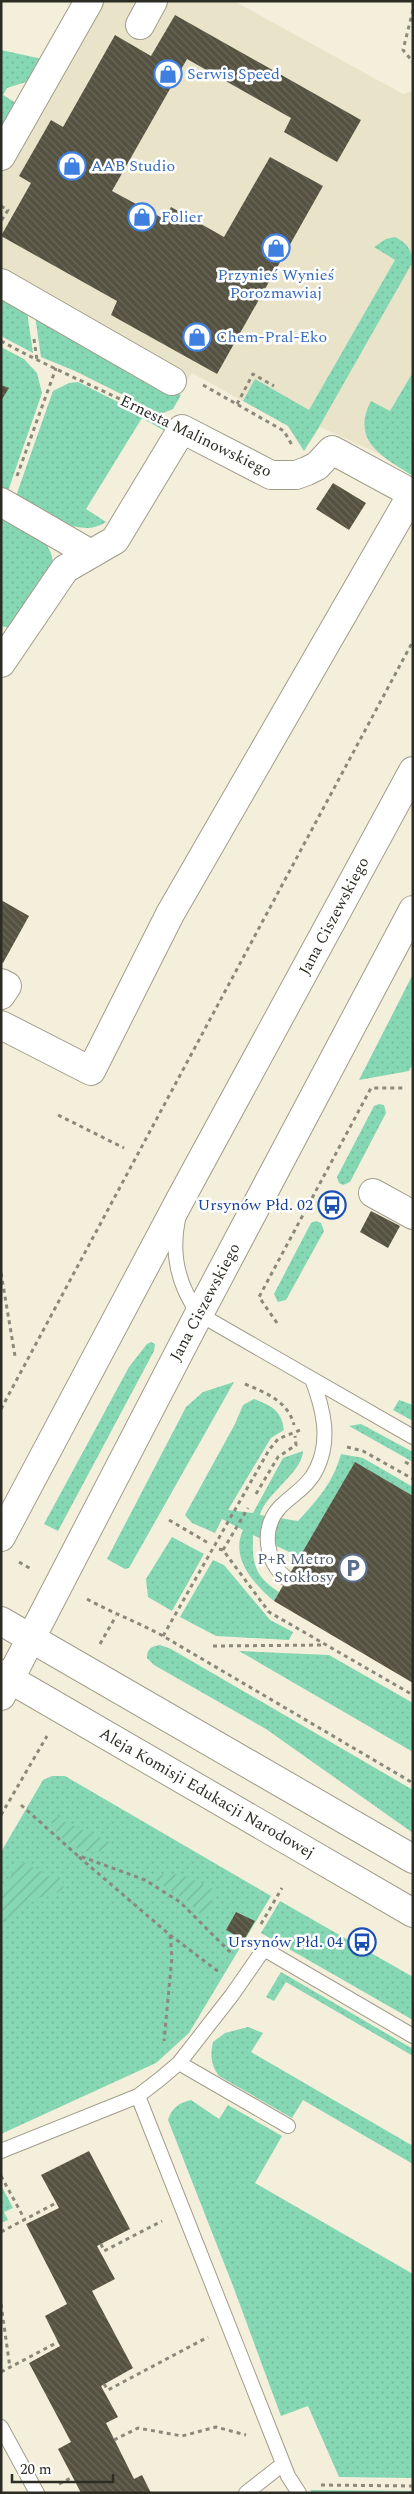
<svg xmlns="http://www.w3.org/2000/svg" width="414" height="2494" viewBox="0 0 414 2494" font-family="Spectral,serif">
<style>
.built{fill:#e9e4c9}
.grass{fill:url(#grass-dots)}
.garden{fill:url(#garden-furrows)}
.building{fill:url(#building-back-hatch)}
.lines{fill:none;stroke-linecap:round;stroke-linejoin:round}
.lane-casing{stroke:#a19d8a;stroke-width:16}
.street-casing{stroke:#a19d8a;stroke-width:30}
.secondary-casing{stroke:#a19d8a;stroke-width:30}
.path{stroke:#8b897b;stroke-width:3;stroke-dasharray:4 4;stroke-linecap:butt}
.lane{stroke:#fff;stroke-width:14}
.street{stroke:#fff;stroke-width:28}
.secondary{stroke:#fff;stroke-width:28}
.labels{text-anchor:middle;dominant-baseline:central;stroke-width:5;stroke-linejoin:round;paint-order:stroke}
.shop-label{font-size:16px;fill:#366cbe;stroke:#fff;text-anchor:start}
.street-label{font-size:16px;fill:#2d2c24;stroke:#fff}
.transit-label{font-size:16px;fill:#164399;stroke:#fff;text-anchor:end}
.service-label{font-size:16px;fill:#4e5e75;stroke:#fff;text-anchor:end}
</style>
<defs>
<pattern id="grass-dots" width="8" height="8" patternUnits="userSpaceOnUse" patternTransform="scale(1.25)"><rect width="8" height="8" fill="#86d7b3"/><path d="M2 2h.1M6 6h.1" fill="none" stroke="#74b99a" stroke-width="1.8" stroke-linecap="round"/></pattern>
<pattern id="garden-furrows" width="10" height="10" patternUnits="userSpaceOnUse" patternTransform="scale(1.25)"><rect width="10" height="10" fill="#86d7b3"/><path d="M-1 1l2-2M0 10L10 0M9 11l2-2" fill="none" stroke="#74b99a"/></pattern>
<pattern id="building-back-hatch" width="6" height="6" patternUnits="userSpaceOnUse" patternTransform="scale(1.25)"><rect width="6" height="6" fill="#555241"/><path d="M-1 5l2 2M0 0l6 6M5-1l2 2" fill="none" stroke="#6a685a"/></pattern>
</defs>
<rect width="100%" height="100%" fill="#f3efdb"/>
<!-- built -->
<path class="built" d="M99,1h135l169,93 8,-3 2,4v381l-36,-23 -57,-26 -16,24 -16,-25 -96,-53 -5,8 -186,-105v-103z"/>
<!-- grass -->
<path class="grass" d="M1,50l41,9 -13,22 -22,7 -4,7 13,8 -15,27z
M395,237c12,6 19,14 16,28l-92,162 -15,24 -16,-25 -45,-25 12,-22 54,31 86,-150 -21,-13 12,-8z
M1,291l25,14 7,48 -32,-17z
M34,309l147,86 -8,14 -12,5 -86,-43 -34,-14z
M1,347l23,12 13,14 5,20 -34,98 -7,-3v-87l7,-12 -7,-4z
M413,372v104c-30,-19 -63,-35 -42,-75l19,10z
M78,382l90,45 -2,4 -3,-1 -21,-12 -56,91 20,13c-28,19 -64,-12 -90,-26l37,-105 16,-8z
M1,516c22,13 53,21 52,50l-43,62 -9,-2z
M413,974v89l-4,8 -50,9z
M379,1104l5,1 2,8 -36,69 -7,3 -4,-2 -2,-6 37,-71z
M316,1221l5,2 3,8 -38,69 -8,2 -4,-8 37,-71z
M151,1342l4,2 -1,7 -96,180 -14,-7 85,-157 18,-23z
M234,1382l-105,186 -4,1 -18,-10 79,-152 17,-15z
M254,1399c18,7 27,11 30,31l-13,8 -43,72 25,3 30,-55 20,-7c-1,22 -37,42 -43,64l38,6c20,-22 35,-38 43,-67l22,4 50,29v9l-113,61 -47,-22c-1,28 1,41 26,57l-5,9c-21,-18 -44,-43 -31,-71l-21,-11 -7,14 -23,-10 -7,-8 50,-91 8,-19z
M399,1400l14,5v16l-20,-11z
M361,1424l52,28v10l-64,-36z
M172,1537l32,17 -32,57 -24,-14 -2,-18z
M213,1560l11,5 46,55 23,12 -4,8 -73,-4 -36,-19z
M160,1645l11,4 242,141v43l-147,-104 -112,-64 -7,-7c0,-9 4,-12 13,-13z
M239,1651l90,4 84,48v49z
M52,1776h13l206,120 -82,137 -33,30 -155,71v-282l42,-72z
M280,1901l133,76v43l-152,-87z
M281,1972l132,77v7l-127,-74 -12,19 -8,-4z
M248,2027l15,6 -12,19 162,94v18l-110,-64 -11,18 -73,-42c-8,-10 -9,-21 -6,-34l12,-9z
M191,2100l28,19 9,-14 54,31 -27,47 158,91v204l-74,-1 -31,-71 -27,10 -48,-130 -65,-166c4,-12 10,-17 23,-20z
M1,2185l12,23 -9,4 4,8 -7,3z
M310,2490l103,1v2h-100z"/>
<!-- garden -->
<path class="garden" d="M58,1812l7,10 47,21 -1,6c-7,2 -14,3 -20,3 -17,-2 -40,-18 -40,-36z
M23,1862l26,14 12,2 3,10c-8,8 -20,6 -29,12 -12,7 -23,17 -34,25v-27l14,-31z
M173,1874l12,2 30,14 1,3 -4,6 1,11 -13,4 -14,-14 -34,-22 6,-3z"/>
<!-- building -->
<path class="building" d="M175,15l186,105 -24,42 -53,-30 7,-14 -104,-59 -75,132 52,28 7,-12 53,30 46,-80 53,29 -106,188 -106,-59 6,-14 -116,-65 30,-53 -12,-7 32,-56 12,7 52,-92 36,21z
M1,385l8,3 -8,13z
M333,483l33,20 -17,27 -33,-21z
M1,900l28,16 -26,47 -2,-1z
M371,1211l29,15 -12,22 -28,-16z
M355,1462l58,34v187l-139,-82z
M236,1912l19,9 -11,19 -18,-10z
M89,2151l41,78 -33,17 18,33 -23,12 41,77 -32,18 17,31 -12,6 28,56 8,-4 9,18h-70l-23,-44 13,-7 -42,-79 31,-17 -15,-30 22,-12 -41,-80 33,-16 -18,-33z"/>
<g class="lines">
<!-- lane casing -->
<g class="lane-casing">
<path id="lane" d="M178,1219c-7,34 0,67 21,95l214,123
M287,1579c-21,-17 -27,-50 -7,-72 13,-13 29,-21 37,-39 14,-29 6,-60 -5,-89
M179,2063l109,63
M138,2096l150,380 11,17
M1,2151l137,-55 22,-17 19,-16 53,-68 32,-46 149,87
M1,2427l36,66
M246,2493l37,-29"/>
</g>
<!-- street casing -->
<g class="street-casing">
<path id="street" d="M140,25l13,-24
M1,156l88,-155
M1,283l171,98
M1,502l90,52
M1,663l64,-94 50,-29 67,-111 89,46h25l11,-4 10,-5 15,-16 81,44
M1,983l6,3 -6,9
M1,1025l90,46 79,-157 242,-420
M373,1193l40,22"/>
</g>
<!-- secondary casing -->
<g class="secondary-casing">
<path id="secondary" d="M1,1537l180,-339 232,-427
M1,1621l412,238
M1,1674l412,239
M1,1696l198,-382 214,-404"/>
</g>
<!-- path -->
<path class="path" d="M413,10l-10,40 10,12
M1,206l7,4 -7,11
M34,339l3,21
M1,341c49,27 102,49 152,74
M203,385l81,46 8,14
M237,404l16,-30 21,12
M17,476l39,-108
M58,1115l66,33
M1,1273l14,83
M277,1323l-18,-26 112,-209h35
M245,1384c21,9 43,17 49,41
M1,1409l412,-768
M347,1447l16,4 50,28
M405,1462l8,4
M256,1494l22,-37 18,-12 -1,-9
M169,1520l41,24
M219,1549l4,1 46,62 144,83
M223,1550l25,-42
M19,1562l12,7
M87,1599c25,14 51,23 76,37l250,147
M163,1636l106,-186 9,-11 22,-9
M100,1644l16,-28
M213,1646l111,-1
M21,1805l56,50 68,25 35,22 51,51
M1,1815l46,-79
M79,1857l91,78 2,22 -8,84
M261,1924l21,-36
M170,1935l49,37
M1,2176l24,44
M1,2232l55,-29
M101,2244l3,7 58,-30
M1,2304l9,64
M1,2372l57,-30
M104,2384l4,6 100,-53
M114,2440l24,-12 44,8 34,-9 30,8
M59,2484l14,-7
M321,2485l92,1"/>
<!-- lane -->
<use href="#lane" class="lane"/>
<!-- street -->
<use href="#street" class="street"/>
<!-- secondary -->
<use href="#secondary" class="secondary"/>
</g>
<!-- icons -->
<defs>
<g id="shop-ring" transform="scale(1.4375)"><circle r="9.5" fill="#fff" stroke="#3f7fe0" stroke-width="1.5"/><path d="M-5-2.5h2.3a2.7 3.5 0 0 1 5.4 0H5L5.5 6h-11ZM-1.5-2.5h3a1.5 2.3 0 0 0-3 0Z" fill="#3f7fe0"/></g>
<g id="bus-ring" transform="scale(1.4375)"><circle r="9.5" fill="#fff" stroke="#1a4fb4" stroke-width="1.5"/><path d="M-5-6H5V4H4V6H2V4H-2V6H-4V4H-5ZM-3.5-4V0h7V-4ZM-3.5 1.2v1.5H-2V1.2ZM2 1.2v1.5H3.5V1.2Z" fill="#1a4fb4"/></g>
<g id="parking-ring" transform="scale(1.4375)"><circle r="9.5" fill="#fff" stroke="#5c6f8a" stroke-width="1.5"/><path d="M-3.5-5.5H1a3.5 3.5 0 0 1 0 7H-1V5.5H-3.5ZM-1-3.4V-.6H.8a1.4 1.4 0 0 0 0-2.8Z" fill="#5c6f8a"/></g>
</defs>
<g fill-rule="evenodd">
<use href="#shop-ring" x="168" y="74"/>
<use href="#shop-ring" x="72" y="166"/>
<use href="#shop-ring" x="142" y="217"/>
<use href="#shop-ring" x="276" y="248"/>
<use href="#shop-ring" x="197" y="337"/>
<use href="#bus-ring" x="332" y="1205"/>
<use href="#parking-ring" x="353" y="1568"/>
<use href="#bus-ring" x="362" y="1942"/>
</g>
<g class="labels">
<!-- shop labels -->
<g class="shop-label">
<text x="187" y="74">Serwis Speed</text>
<text x="91" y="166">AAB Studio</text>
<text x="161" y="217">Folier</text>
<text x="276" y="275" text-anchor="middle">Przynieś Wynieś<tspan x="276" dy="18">Porozmawiaj</tspan></text>
<text x="216" y="337">Chem-Pral-Eko</text>
</g>
<!-- street labels -->
<g class="street-label">
<text transform="translate(196 436) rotate(26)">Ernesta Malinowskiego</text>
<text transform="translate(334 916) rotate(-62)">Jana Ciszewskiego</text>
<text transform="translate(205 1302) rotate(-62)">Jana Ciszewskiego</text>
<text transform="translate(207 1793) rotate(30)">Aleja Komisji Edukacji Narodowej</text>
</g>
<!-- transit labels -->
<g class="transit-label">
<text x="313" y="1205">Ursynów Płd. 02</text>
<text x="343" y="1942">Ursynów Płd. 04</text>
</g>
<!-- service labels -->
<g class="service-label">
<text x="334" y="1559">P+R Metro<tspan x="334" dy="18">Stokłosy</tspan></text>
</g>
</g>
<!-- border -->
<rect width="414" height="2494" fill="none" stroke="#2d2c24" stroke-width="5"/>
<!-- scale -->
<path d="M12 2474v8h101v-8" fill="none" stroke="#2d2c24" stroke-width="2.5"/>
<text x="20" y="2474" font-size="15" fill="#2d2c24" stroke="#ffffff" stroke-width="4" paint-order="stroke">20 m</text>
</svg>
